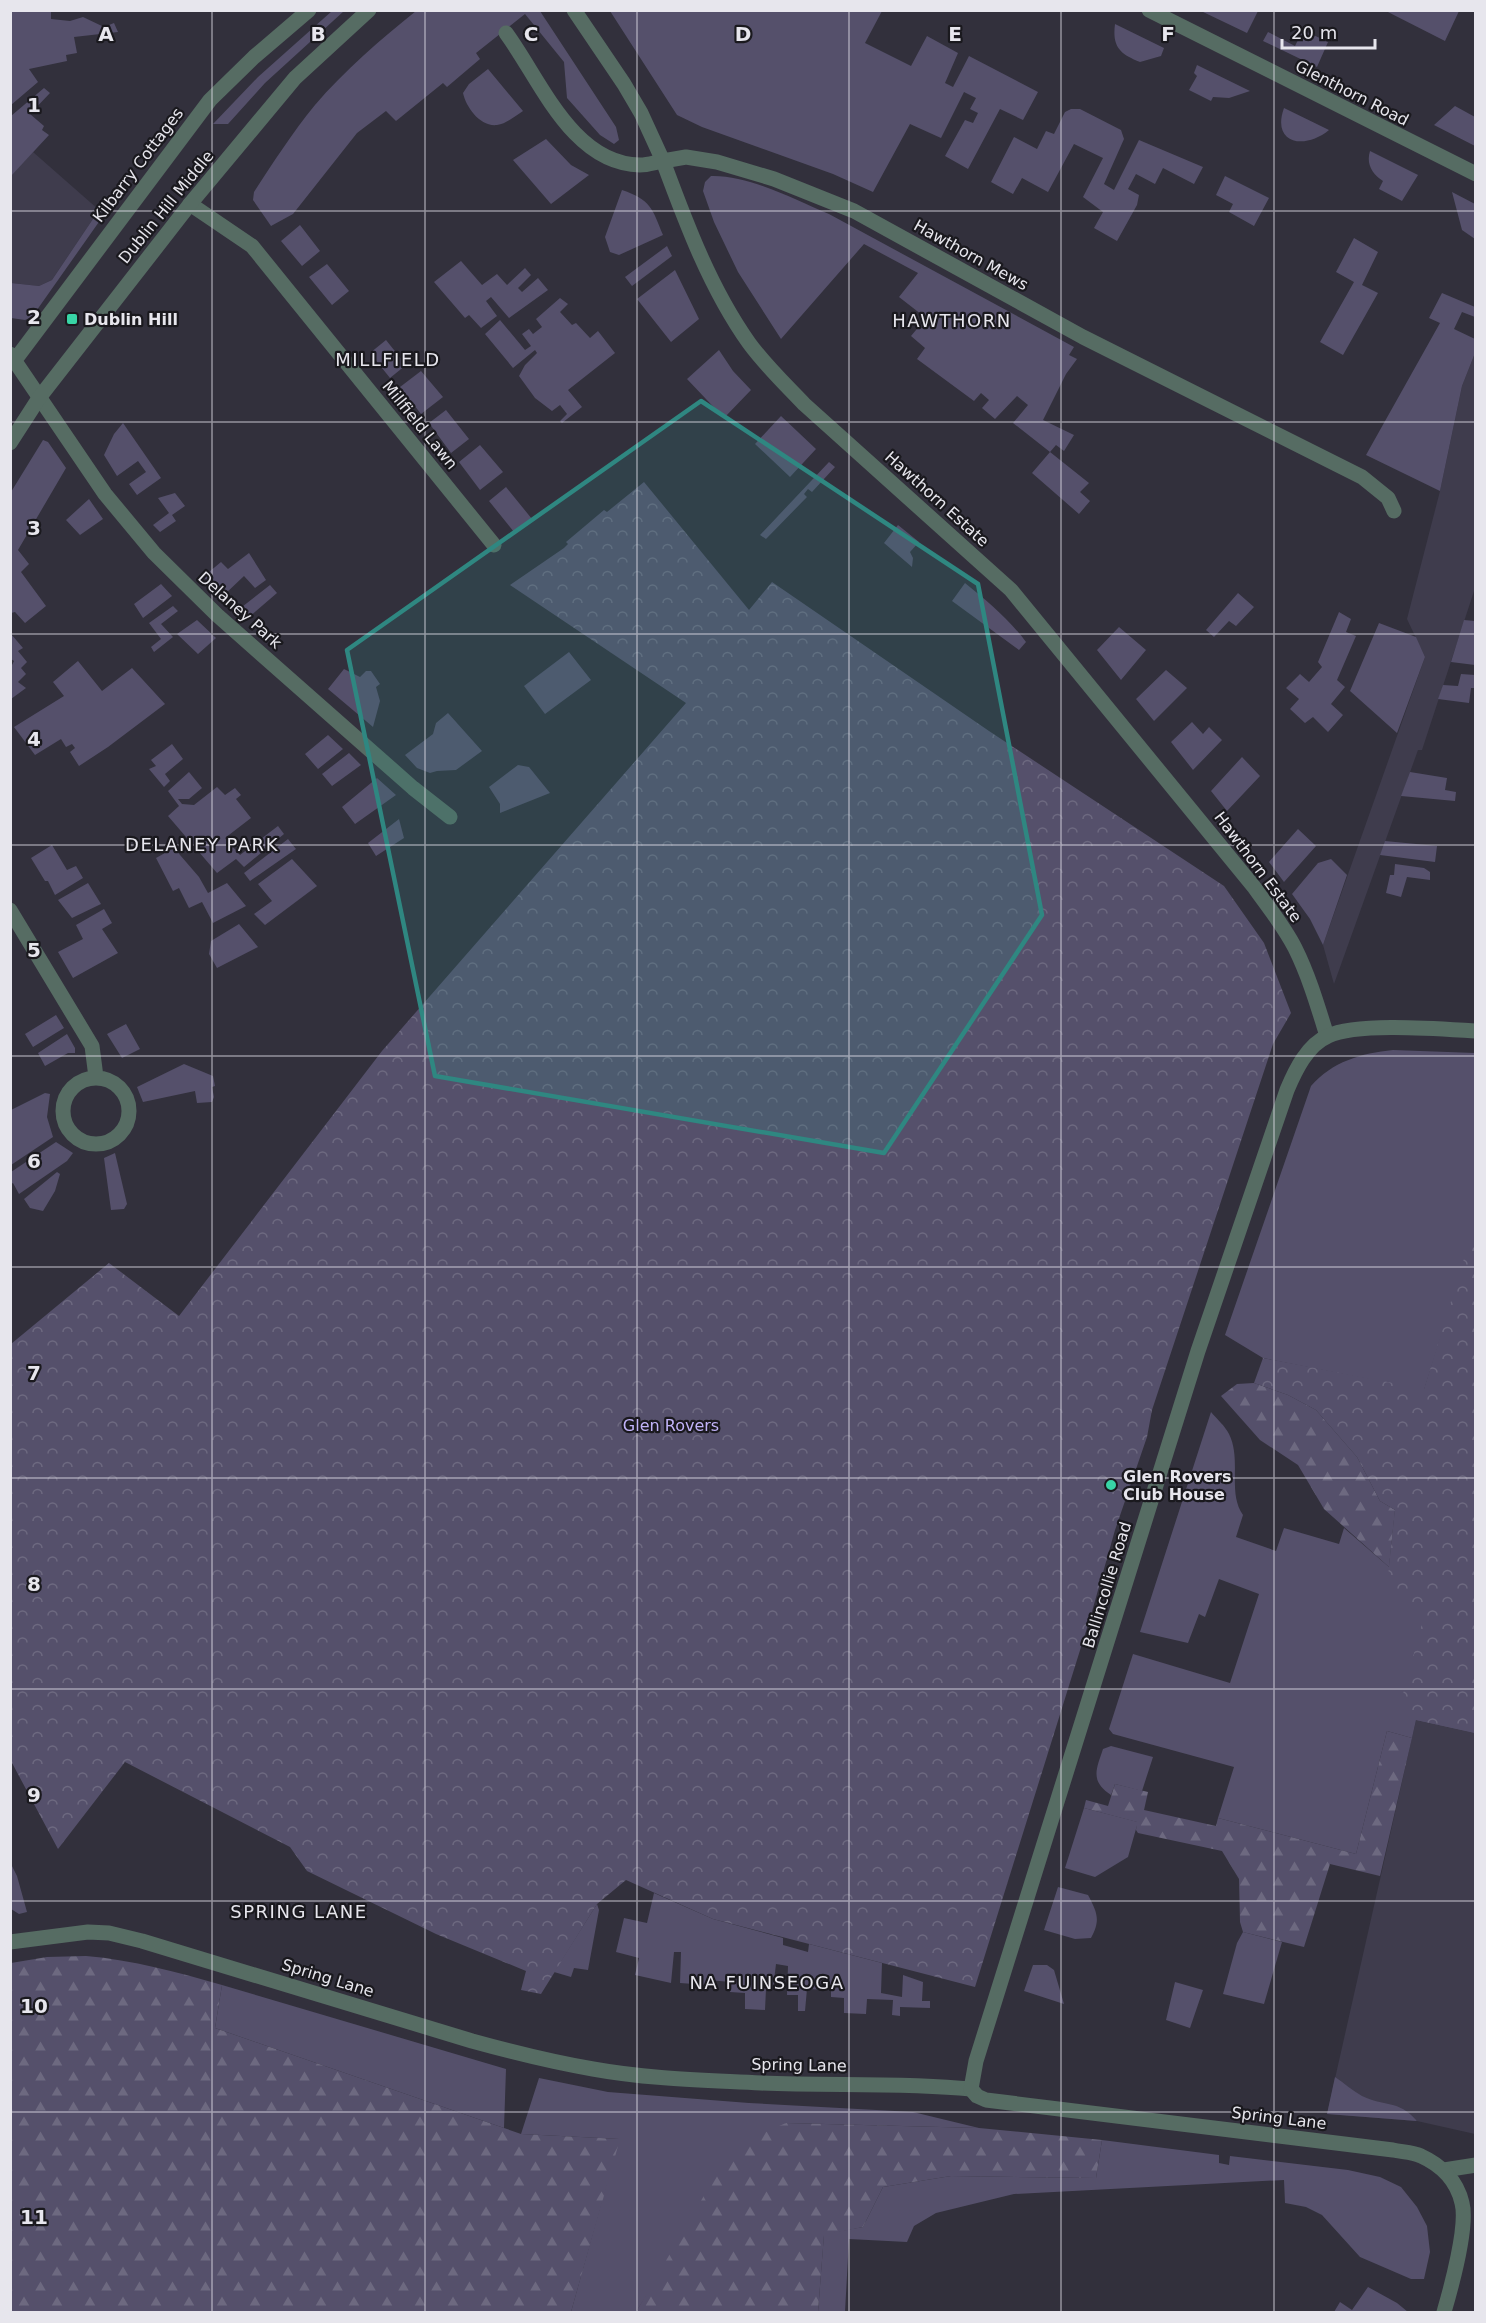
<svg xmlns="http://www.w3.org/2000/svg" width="1486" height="2323" viewBox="0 0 1486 2323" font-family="'DejaVu Sans',sans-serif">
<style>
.built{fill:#3f3c4d}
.green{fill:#55506b}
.forest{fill:url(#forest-firs)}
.park{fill:url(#park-crowns)}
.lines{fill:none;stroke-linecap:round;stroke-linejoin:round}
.minor{stroke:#566c63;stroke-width:15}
.tertiary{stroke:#566c63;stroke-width:15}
.marked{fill:#2f8781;fill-opacity:0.2;stroke:#2f8781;stroke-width:4.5;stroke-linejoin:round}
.grid{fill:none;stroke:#e7e6ed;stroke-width:1.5;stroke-opacity:0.55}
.poi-dot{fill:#38d4a6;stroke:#1a191e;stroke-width:2}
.labels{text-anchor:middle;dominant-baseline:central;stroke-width:4.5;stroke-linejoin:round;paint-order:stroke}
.street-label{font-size:16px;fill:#e7e6ed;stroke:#1a191e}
.poi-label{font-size:16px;font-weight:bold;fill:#e7e6ed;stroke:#1a191e;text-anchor:start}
.park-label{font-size:16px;fill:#c1b3f8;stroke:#1a191e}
.neighbourhood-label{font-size:18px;letter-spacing:1.5px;fill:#e7e6ed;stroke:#1a191e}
.grid-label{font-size:20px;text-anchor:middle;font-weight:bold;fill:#e7e6ed;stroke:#1a191e;stroke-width:4.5;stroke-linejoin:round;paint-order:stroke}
</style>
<defs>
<pattern id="forest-firs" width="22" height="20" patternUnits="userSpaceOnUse" patternTransform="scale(1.5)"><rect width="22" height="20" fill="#55506b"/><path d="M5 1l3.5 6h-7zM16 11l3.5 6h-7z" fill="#6d6980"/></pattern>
<pattern id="park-crowns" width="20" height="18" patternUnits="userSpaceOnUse" patternTransform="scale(1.5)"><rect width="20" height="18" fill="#55506b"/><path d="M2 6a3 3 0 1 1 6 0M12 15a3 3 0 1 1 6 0" fill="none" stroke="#6d6980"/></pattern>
</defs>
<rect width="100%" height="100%" fill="#32303c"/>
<!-- built -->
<path class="built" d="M33,152l66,58 -47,70 -13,6 -28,-3 -1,-107z
M1475,353v235l-53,162h-4l-84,234 -11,-39 102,-288 -18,-38 33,-128 22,-105z
M1416,1720l59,13v401l-58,-13 -90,-7z"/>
<!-- green -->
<path class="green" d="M11,10l40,1v8l19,2 13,-4 21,10 10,-4 4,9 -44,5 3,16 -11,2 1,6 -38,8 9,13 -27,23z
M1384,10h75v1l-14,30z
M332,11h12l-79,72 -37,41h-15l45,-47z
M416,11h124l76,116 3,13 -5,4 -14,-9 -33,-37 -3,-36 -39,-48 -49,39 4,6 -33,28 -4,-4 -47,38 -10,-10 -29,22 -64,81 -22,12 -18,-26 1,-8c19,-29 38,-59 61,-87 29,-34 66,-66 101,-94z
M610,11h272l-17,32 46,23 16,-30 31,17 -13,30 8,4 16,-31 69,36 -15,28 -23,-11 -32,60 -23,-13 20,-36 8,3 5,-10 -8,-4 6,-11 -12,-6 -23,46 -31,-14 -37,68 -40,-18 -131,-47 -25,-12z
M1201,11h57l-11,22z
M1115,24l49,24 -3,8 -21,6c-20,-8 -28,-15 -25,-38z
M1303,30l25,12 -11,25 -54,-26 5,-9 27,14z
M1197,65l53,26 -21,7 -16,-1 -2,4 -22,-11 8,-14 -3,-3z
M488,69l35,42c-8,5 -17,13 -26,14 -17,2 -31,-18 -34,-32l6,-9z
M44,88l6,5 -20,21 14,12 -2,4 7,5 -38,41v-60z
M1455,106l20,11v29l-41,-21z
M1284,108l45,22c-24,20 -58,14 -45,-22z
M1071,109h9l41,21 3,9 -20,45 10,6 25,-50 64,27 -9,17 -31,-16 -8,16 -19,-10 -8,15 11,6 -2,10 -20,36 -23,-13 9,-16 -20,-15 20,-39 -29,-14 -26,48 -26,-14 -9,16 -22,-12 23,-45 23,12 9,-18 8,3 11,-22z
M546,139l25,26 18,10 -38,29 -38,-44z
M1370,151l48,24 -16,26 -23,-12 4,-8c-11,-7 -17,-17 -13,-30z
M711,176c38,-1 83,23 118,38l245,133 -5,8 8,4 -11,15 -23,46 31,15 -10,16 -8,-6 -6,7 39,31 -9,9 10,9 -11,13 -47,-41 18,-21 -37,-29 15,-18 -11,-9 -22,23 -13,-11 7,-8 -8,-7 -7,8 -57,-42 8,-11 -14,-12 15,-18 -27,-21 19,-24 -54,-29 -83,95 -43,-67 -24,-50 -11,-31 2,-9z
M1225,176l44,22 -15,28 -25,-14 4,-8 -17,-9z
M622,190c29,10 30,18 41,45l-44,20 -9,-3 -5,-15z
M1452,192l23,12v35l-13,-9z
M99,210l2,9 -69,98 -7,3 -14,-2v-35l28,3 13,-6z
M300,225l20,26 -18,15 -21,-25z
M1354,238l24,14 -16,33 16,8 -35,62 -23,-13 34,-60 -18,-10z
M667,246l5,10 -40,30 -7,-9z
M461,261l21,24 15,-11 10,11 18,-17 6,7 -13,13 4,4 16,-14 10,12 -39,28 -18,-21 -5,4 11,15 -16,12 -12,-13 -4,3 -31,-36z
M327,264l22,27 -17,14 -23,-28z
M675,270l24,49 -28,23 -34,-43z
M1442,293l33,14v10l-13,-5 -8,17 21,10v14l-13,33 -22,105 -74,-36 74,-132 -11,-5z
M560,298l8,6 -8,8 12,13 4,-2 14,15 8,-7 17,22 -47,37 14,17 -20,16 -2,-2 7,-7 -7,-9 -8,6 -17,-13 -16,-22 6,-11 12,-12 -2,-3 -22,18 -28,-34 15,-14 25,30 6,-4 -9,-12 7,-5 4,5 9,-7 -6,-8z
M386,340l20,25 -16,13 -20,-25z
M719,350l14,21 18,19 -27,28 -37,-39z
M421,371l22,26 -22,17 -21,-27z
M446,410l23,29 -18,14 -22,-30z
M781,416l35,33 -26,28 -35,-33z
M123,423l38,55 -24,17 -8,-11 17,-12 -8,-11 -21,15 -13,-21 10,-21z
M43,440l5,2 18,26 -48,82 11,14 -8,8 25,34 -21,17 -10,-11 -4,1v-121z
M480,445l23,27 -23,18 -21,-28z
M829,462l6,5 -23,25 -4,-3 -4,5 3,3 -41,42 -6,-4z
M506,487l26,32 -18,13 -25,-31z
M175,493l10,13 -13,9 4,6 -16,11 -7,-7 16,-12 -11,-15z
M89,499l14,20 -23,16 -14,-15z
M898,525l21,17 -9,10 3,6 -1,9 -28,-24z
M249,553l17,27 -11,8 -11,-12 -20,19 -21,-18 18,-15 7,7z
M965,583c22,18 44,36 61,59l-7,8 -67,-49z
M161,584l11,12 -29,22 -9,-14z
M270,585l7,8 -29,25 -10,-8z
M1238,593l16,14 -18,19 -7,-5 -15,16 -8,-7z
M173,606l5,5 -17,13 12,13 -19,15 -3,-5 10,-8 -12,-16z
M1339,612l12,7 -5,13 10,4 -19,44 8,7 -14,17 12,11 -15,17 -15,-15 -8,6 -15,-14 9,-10 -13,-11 14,-14 9,8 13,-15 -4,-5z
M197,620l19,18 -18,16 -21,-20z
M1464,620l11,1v44l-24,-3z
M1379,623l37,14 9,20 -28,76 -47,-42z
M1119,627l27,23 -25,30 -24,-30z
M11,634l12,14 -5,3 9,11 -6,6 5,6 -8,8 8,6 -15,11v-32l3,-6 -3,-2z
M569,652l22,28 -46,34 -21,-28z
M78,661l24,30 30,-23 33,36 -57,43 -29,19 -9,-14 5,-4 -3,-4 -6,3 -5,-8 -26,16 -21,-28 50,-31 -11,-14z
M344,669l16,8 6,-6h5l9,13 -4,3 4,14 -7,26 -45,-38z
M1166,670l21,18 -33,33 -18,-22z
M1461,674l14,1v13h-4l-2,15 -31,-4 5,-14 15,1z
M448,713l34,38 -26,19 -19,1 -7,2 -13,-5 -12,-13 28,-21 3,-11z
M1192,722l11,12 6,-7 13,13 -29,30 -22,-28z
M328,735l15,14 -25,20 -13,-15z
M172,744l11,15 -18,15 5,7 -6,6 -15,-18 7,-3 -5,-6z
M349,753l12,12 -29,21 -10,-12z
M1242,757l18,19 -33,35 -16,-20z
M518,765l11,2 21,26 -50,20v-9l-11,-17z
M189,772l13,16 -13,11h-11l4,5 12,1 23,-18 8,8 10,-7 6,7 -5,4 15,19 -26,20 15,17 38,-29 6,8 -40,33 -8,-8 -19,14 -49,-57 11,-10 -11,-15z
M1410,772l37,6 -2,12 11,2 -1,9 -54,-5z
M377,778l19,17 -41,29 -13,-17z
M399,819l5,19 -28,18 -8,-13z
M1298,829l18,17 -32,36 -15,-20z
M288,839l8,10 -46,32 -6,-8z
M1385,841l52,5 -2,16 -55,-7z
M52,845l15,25 9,-4 7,12 -28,17 -7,-14h-3l-14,-23z
M174,848l25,29 9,16 19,-10 19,23 -33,17 -11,-21 -13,6 -10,-20 -6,3 -17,-33z
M292,859l25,27 -52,39 -11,-11 18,-13 -14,-17z
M1331,859l16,16 -24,70 -13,-26 -18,-25 26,-31z
M1395,864l29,4 6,4v8l-23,-3 -6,20 -15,-4 4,-18h4z
M88,883l13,21 -29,14 -14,-18z
M104,909l8,14 -10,6 16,24 -45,25 -15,-26 25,-13 -7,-14z
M239,924l19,23 -41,21 -8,-14 2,-13z
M56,1015l8,13 -31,19 -8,-13z
M126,1024l14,25 -18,9 -15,-24z
M67,1034l8,14v5h-7l-23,13 -7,-13z
M1393,1050l82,3v281l-28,-17 -23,73 -161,-32 -38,-23 86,-249c21,-24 50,-33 82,-36z
M184,1064l29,12 2,10 -3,1 2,10 -2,5 -15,1 -2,-12 -52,11 -6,-15z
M45,1093l5,1 -3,23 6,20 -42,28v-55z
M56,1142l17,11 -6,8 -48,33 -6,-11 -2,1v-12z
M115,1153l12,51 -3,5 -13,1 -7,-52z
M57,1172l3,2 -5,17 -12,20 -13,-3 -6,-9z
M1211,1412c6,7 14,14 18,22 13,26 -2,58 14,81l-7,22 40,14 8,-23 55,16 5,-16 45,39 6,-57 80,223 -59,-13 -4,18 -25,-7 -31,123 -138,-36 16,-51 -121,-33 -4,-5 24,-75 97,29 29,-89 -40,-15 -14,38 -6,-3 -11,29 -48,-11z
M1111,1746l42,11 -11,34 -27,-7 -4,11c-21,-14 -15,-25 -8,-46z
M1084,1808l54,14 -10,35 -33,20 -30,-9z
M11,1864l6,12 10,36 -8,2 -8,-5z
M1058,1887l30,8c9,17 13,25 3,43l-16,1 -31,-9z
M654,1893l59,26 70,19v7l25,7 1,-8 73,19 -1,30 21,4 1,-22 20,7 -1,19h8v7l-30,-1v9l-8,-1 1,-15 -26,-1 -1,15 -22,-1v-15l-13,-1v-7l-24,-1 -2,22h-7v-16h-11l1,-29 -12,-2 -3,25h-7l-1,21 -20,-1v-16l-15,-1 1,-10 -23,-2 -1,5 -27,-2 1,-31h-7l-3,31 -36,-8 4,-17 -23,-6 8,-34 23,5z
M597,1904l2,6 -11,60 -14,-2 -3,9 -17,-5z
M1243,1932l39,10 -18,62 -41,-10 14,-51z
M1033,1965h14l7,5 10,34 -40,-13z
M1175,1982l28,8 -13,38 -24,-8z
M222,1985l284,84 -2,59 -289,-100z
M1335,2077c9,6 18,14 27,19 22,11 36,3 55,25l-90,-7z
M539,2078l69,14 141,11 164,9 66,16 -193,-5 -119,140 -31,49h-65l48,-173 -98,-5z
M1102,2140l117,15v8l10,2 1,-9 118,14 32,7 21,10 16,20 10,19 3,26 -6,27h-13l-51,-22 -38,-42 -16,-8 -21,-4 -1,-23 -270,14 -78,19 -22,13 -7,16 -58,-3 -4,73h-27l6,-78 39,-7 20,-40 68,-11 145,2z
M1368,2287l29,16 11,9h-74l6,-10 12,8z"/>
<!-- forest -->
<path class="forest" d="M1254,1383l34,12 28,15 41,47 23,44 15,9 -6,57 -65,-58 -26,-44 -38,-25 -39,-44 16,-12z
M1387,1731l25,7 -32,138 -50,-12 -26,83 -61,-15 -3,-10 -1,-43 -17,-28 -84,-18 -2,-3 1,-8 -53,-14 2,-8 22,6 7,-22 33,8 -4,18 72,16 2,-8 138,36z
M86,1956c47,4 91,16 136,29l-7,43 289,100 17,6 99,5 -49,173h-560v-349l36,-6z
M786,2123l193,5 123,12 -6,38 -145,-2 -68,11 -20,40 -39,8 -6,77h-182l97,-166z"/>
<!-- park -->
<path class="park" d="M644,482l105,128 23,-28 217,149 235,155 40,57 27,70 -18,31 -121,366 -5,27 -32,93 -24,85 -116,372 -262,-68 -87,-39 -29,24 -56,90 -20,-4 5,-19 -90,-37 -129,-63 -17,-24 -165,-85 -67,87 -47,-88v-417l98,-81 70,53 203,-265 304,-348 -176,-118 54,-37 4,-4 -2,-2 38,-32 3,2z
M1475,1223v510l-59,-13 -17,-11 25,-93 -37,-30 8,-76 -15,-9 -23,-44 -41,-47 -28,-15 -34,-12 9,-25 161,31z"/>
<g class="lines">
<!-- minor -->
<path class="minor" d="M574,10l50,74 17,29 22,48 23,-4 31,5 57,17 80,32 229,126 279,140 26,21 6,13
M1149,10l327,164
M506,33c34,46 66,131 134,132 8,0 16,-3 23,-4 23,62 47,127 86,182 16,22 36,41 55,61l207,186 243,297c14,20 30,39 41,61 14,28 23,59 32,88
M190,204l62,42 242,299
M10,354l95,140 49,59 63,62 196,173 37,29
M15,360l195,-260 44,-43 55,-47
M10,910l82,136 4,31
M63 1111a33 33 0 1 1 66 0a33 33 0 1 1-66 0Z
M10,1942l78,-10 21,1 33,8 330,100c40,11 80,21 121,28 55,10 112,11 168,14 70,3 140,-1 210,6
M1444,2170l32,-5"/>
<!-- tertiary -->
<path class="tertiary" d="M10,443l29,-45 151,-194 105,-126 74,-68
M1444,2312c7,-24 24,-86 18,-109 -5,-22 -21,-38 -41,-47 -8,-4 -19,-4 -28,-6l-407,-50 -9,-4 -6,-7 5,-28 222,-710 89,-261c8,-19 20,-45 41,-54 29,-14 113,-7 148,-5"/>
</g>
<!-- marked area -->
<path class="marked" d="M701,401l277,183 64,331 -158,238 -449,-77 -88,-426z"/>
<!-- grid -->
<path class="grid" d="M212,10v2302M425,10v2302M637,10v2302M849,10v2302M1061,10v2302M1274,10v2302M10,211h1466M10,422h1466M10,634h1466M10,845h1466M10,1056h1466M10,1267h1466M10,1478h1466M10,1689h1466M10,1901h1466M10,2112h1466"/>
<!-- markers -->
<g class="poi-dot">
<rect x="66" y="313" width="12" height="12" rx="3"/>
<circle cx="1111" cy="1485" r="6"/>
</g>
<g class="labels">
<!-- street labels -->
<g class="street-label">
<text transform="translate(1352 93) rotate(27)">Glenthorn Road</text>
<text transform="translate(138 165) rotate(-53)">Kilbarry Cottages</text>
<text transform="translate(166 207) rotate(-51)">Dublin Hill Middle</text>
<text transform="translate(971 255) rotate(29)">Hawthorn Mews</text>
<text transform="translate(420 425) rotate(51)">Millfield Lawn</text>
<text transform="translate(937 499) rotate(42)">Hawthorn Estate</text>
<text transform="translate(240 610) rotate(42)">Delaney Park</text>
<text transform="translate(1258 867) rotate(53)">Hawthorn Estate</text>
<text transform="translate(1107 1585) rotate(-73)">Ballincollie Road</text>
<text transform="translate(328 1978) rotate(17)">Spring Lane</text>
<text transform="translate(799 2065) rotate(1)">Spring Lane</text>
<text transform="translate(1279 2118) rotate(7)">Spring Lane</text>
</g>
<!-- poi labels -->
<g class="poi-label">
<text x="84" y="319">Dublin Hill</text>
<text x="1123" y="1476">Glen Rovers<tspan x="1123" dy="18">Club House</tspan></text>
</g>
<!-- park labels -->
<g class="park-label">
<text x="671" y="1425">Glen Rovers</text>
</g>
<!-- neighbourhood labels -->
<g class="neighbourhood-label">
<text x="952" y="320">HAWTHORN</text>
<text x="388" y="359">MILLFIELD</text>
<text x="202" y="844">DELANEY PARK</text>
<text x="299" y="1911">SPRING LANE</text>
<text x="767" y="1982">NA FUINSEOGA</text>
</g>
</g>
<g class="grid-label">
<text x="106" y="41">A</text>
<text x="318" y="41">B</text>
<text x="531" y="41">C</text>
<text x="743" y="41">D</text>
<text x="955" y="41">E</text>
<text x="1168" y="41">F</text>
<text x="34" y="112">1</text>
<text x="34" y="324">2</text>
<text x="34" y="535">3</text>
<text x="34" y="746">4</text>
<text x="34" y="957">5</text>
<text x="34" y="1168">6</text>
<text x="34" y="1380">7</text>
<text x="34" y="1591">8</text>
<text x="34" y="1802">9</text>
<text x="34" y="2013">10</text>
<text x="34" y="2224">11</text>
</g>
<!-- border -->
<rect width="1486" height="2323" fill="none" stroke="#e7e6ed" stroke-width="24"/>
<!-- scale -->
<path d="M1282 39v9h93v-9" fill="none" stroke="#e7e6ed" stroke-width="3"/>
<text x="1291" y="39" font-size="18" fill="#e7e6ed" stroke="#1a191e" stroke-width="4.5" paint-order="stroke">20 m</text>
</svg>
